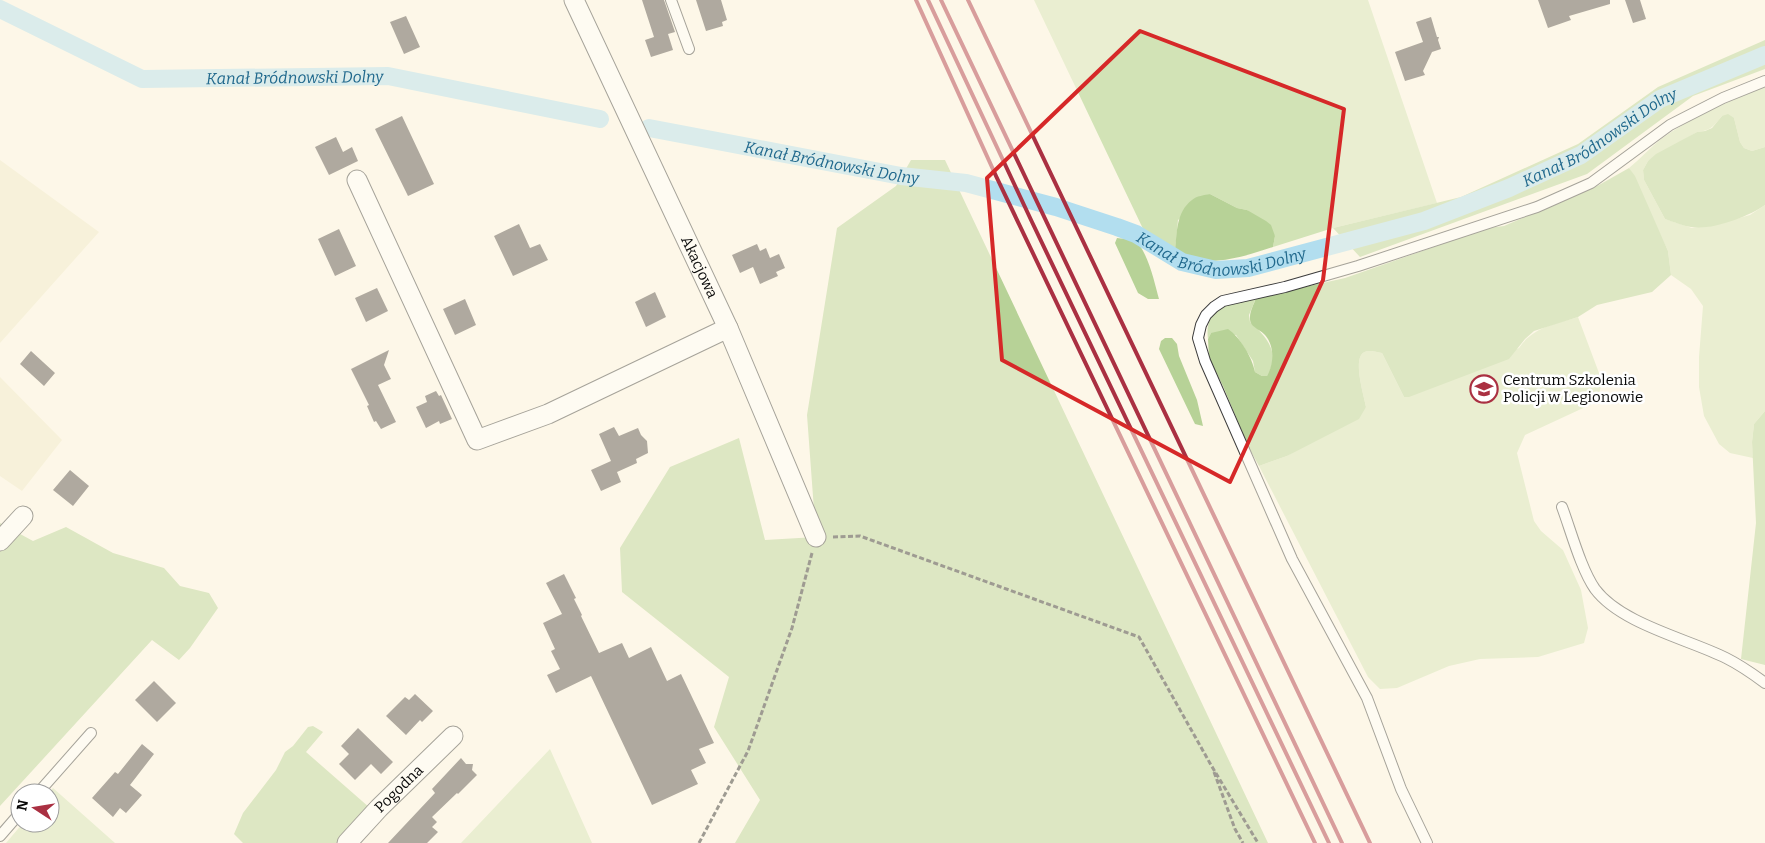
<svg xmlns="http://www.w3.org/2000/svg" width="1765" height="843" viewBox="0 0 1765 843" font-family="Bitter,serif">
<style>
.farmland{fill:#f0e9cb}
.green{fill:#d2e3b6}
.forest{fill:#b7d297}
.lines{fill:none;stroke-linecap:round;stroke-linejoin:round}
.canal{stroke:#b2deef;stroke-width:18}
.building{fill:#514a47}
.service-casing{stroke:#3c3c3c;stroke-width:12}
.minor-casing{stroke:#3c3c3c;stroke-width:21}
.path{stroke:#2b2b2b;stroke-width:3;stroke-dasharray:5 2.5;stroke-linecap:butt}
.service{stroke:#fff;stroke-width:10}
.minor{stroke:#fff;stroke-width:19}
.rail{stroke:#aa3042;stroke-width:4}
.marked{fill:none;stroke:#d62828;stroke-width:4;stroke-linejoin:round}
.labels{text-anchor:middle;dominant-baseline:central;stroke-width:5;stroke-linejoin:round;paint-order:stroke}
.street-label{font-size:15px;fill:#090909;stroke:#fff}
.poi-label{font-size:15px;fill:#090909;stroke:#fff;text-anchor:start}
.water-label{font-size:16px;font-style:italic;fill:#21698d;stroke:#fff}
</style>
<rect width="100%" height="100%" fill="#fdf7e8"/>
<!-- farmland -->
<path class="farmland" d="M0,160l99,72 -99,111z
M0,377l62,63 -40,51 -22,-15z"/>
<!-- green -->
<path class="green" d="M1034,0h334l69,203 -104,25 -60,19 2,-11 -28,-26 -10,-2 -27,-14 -32,26 -3,31 -30,-18z
M1765,87v60l-13,4 -8,-3 -4,-6 -6,-24 -12,-2c-8,10 -12,15 -25,16l-49,29 -5,9 1,10 21,39 27,9 14,-1 44,-12 15,-10v206l-11,13 -2,18 1,16 -23,-5 -11,-9 -15,-28 -5,-29v-30l4,-51 -12,-17 -20,-14 -3,-24 -39,-83c11,-9 21,-20 32,-29 32,-23 68,-38 104,-52z
M1256,298l-7,17 1,7c17,15 31,31 17,54h-5l-7,-4 -2,-11 -17,-26 -25,-2 -3,6c-2,-14 2,-22 11,-32z
M1578,317l24,64 -2,9 -6,13 -69,32 -8,18 17,68 7,10 22,19 18,40 7,38 -4,15 -46,14 -58,2 -31,7 -52,22 -17,1 -12,-12 -109,-211 28,-10 79,-49c-2,-11 -13,-46 -3,-54 5,-4 13,-1 19,0l22,44 115,-49c14,-21 36,-24 59,-31z
M550,749l42,94h-131z
M53,788l62,55h-109l17,-20h27l-1,-30z"/>
<!-- forest -->
<path class="forest" d="M1765,40v29l-72,27 -106,78 -227,83 -27,-29 128,-31 117,-53 80,-57z
M1728,114l6,4 6,24 4,6 8,3 13,-4v58c-15,11 -54,26 -74,22 -8,-1 -17,-5 -26,-8l-21,-39 -1,-10 5,-9 8,-7 41,-22 8,-1 7,-3 10,-12z
M911,160h34l323,683h-533l25,-43 -46,-73 15,-50 -107,-85 -2,-44 50,-81 69,-29 26,102 51,-3 -9,-122 30,-187 59,-42z
M1629,168l6,8 33,75 3,24 -19,17 -55,13 -19,12 -44,14 -9,8 -16,20 -100,38h-5l-22,-44c-6,-1 -14,-4 -19,0 -10,8 1,43 3,54l-7,12 -72,37 -28,10 -10,-18 -26,-62 -14,-28 -1,-19 3,-6 17,-4c12,8 24,28 27,43l7,4h5c7,-12 8,-31 -3,-42 -6,-6 -15,-7 -14,-17 0,-6 4,-13 6,-19l89,-20 143,-50 16,-2 95,-41z
M1210,194l27,14 10,2 19,11 5,4 4,11 -2,11c-25,8 -53,18 -80,12 -6,-2 -13,-5 -18,-8 2,-18 1,-39 17,-51 4,-4 13,-5 18,-6z
M1117,238c5,1 11,0 16,2 14,6 22,45 26,59h-11l-10,-6 -23,-50z
M1165,338h7l5,6 2,12 18,44 6,26 -8,-2 -2,-4 -34,-71 2,-8z
M1765,411v254l-24,-6 15,-136 -4,-81 2,-18z
M0,523l33,18 33,-14 47,26 51,15 16,18 29,7 9,15 -28,40 -11,12 -27,-20 -152,166z
M313,726l10,6 -17,20 64,56 -32,35h-95l-9,-9 9,-21 33,-43 9,-18 8,-6 15,-19z"/>
<g class="lines">
<!-- canal -->
<g class="canal">
<path id="s1" d="M0,9l142,70 246,-3 212,43"/>
<path id="s2" d="M649,128l252,48 65,7 90,24 61,20 19,7 46,28 34,8 32,-2 176,-47 85,-33 72,-33 79,-56 105,-44"/>
</g>
</g>
<!-- building -->
<path class="building" d="M642,0h22l11,32 -7,2 5,16 -22,7 -6,-17 9,-3z
M696,0h25l6,20 -5,2 1,4 -17,5z
M1538,0h72v4l-41,12 2,4 -23,8z
M1625,0h15l6,19 -13,4z
M406,16l14,31 -16,7 -14,-32z
M1431,17l6,20h2l-1,3 3,9 -9,3 -9,19 2,4 -20,6 -10,-29 28,-10 -7,-20z
M402,116l32,68 -26,12 -33,-67z
M336,137l7,15 9,-5 6,14 -29,14 -14,-28z
M519,224l11,24 10,-4 8,16 -35,16 -19,-40z
M339,229l17,37 -21,10 -17,-37z
M757,244l3,7 6,-3 4,10 9,-4 6,14 -9,4 2,4 -18,8 -7,-17 -13,6 -8,-18z
M377,288l11,23 -22,11 -11,-24z
M655,292l11,25 -20,10 -11,-25z
M465,299l11,26 -21,10 -12,-26z
M389,350l-5,15 7,14 -13,6 18,37 -15,7 -5,-8 -2,1 -7,-16 2,-1 -18,-36z
M31,351l24,22 -11,13 -24,-22z
M436,391l3,5 2,-1 11,24 -12,5 -1,-3 -13,7 -10,-21 11,-5 -2,-6z
M614,427l5,9 19,-8 3,7 6,6 1,12 -12,6 1,4 -20,9 4,10 -20,9 -10,-21 20,-9 -12,-27z
M70,470l19,16 -16,20 -20,-16z
M564,574l12,24 -2,1 8,16 -1,1 18,37 23,-10 7,15 22,-11 16,34 14,-7 33,69 -15,6 7,14 -15,7 7,14 -46,21 -61,-129 -35,17 -9,-18 13,-6 -9,-18 4,-2 -12,-26 19,-9 -16,-31z
M154,681l22,22 -19,19 -22,-22z
M415,694l18,17 -11,11 -2,-2 -14,15 -20,-19 19,-19 4,3z
M358,728l35,34 -12,12 -10,-10 -16,16 -16,-16 10,-10 -8,-8z
M142,744l12,10 -24,31 12,10 -16,18 -6,-5 -7,9 -21,-19 23,-26 3,2z
M461,758l5,6h7l-1,6 5,5 -19,19 -1,-1 -25,24 5,5 -5,5 6,5 -11,11h-39l47,-50 -3,-4z"/>
<g class="lines">
<!-- service casing -->
<g class="service-casing">
<path id="service" d="M671,0l18,49
M1562,507c9,24 19,62 33,82 26,35 93,50 131,69 14,7 27,16 39,25
M38,793l53,-60
M0,836l20,-23
M1427,843l-26,-54 -34,-91 -75,-139 -87,-198 -7,-23 3,-13 5,-10 8,-8 9,-6 62,-14 73,-21 179,-59 54,-24 79,-58 53,-27 42,-17"/>
</g>
<!-- minor casing -->
<g class="minor-casing">
<g id="minor">
<path id="s3" d="M574,0l154,328 88,209"/>
<path d="M357,180l120,260 71,-26 180,-86"/>
<path d="M0,541l23,-25"/>
<path id="s4" d="M347,843l32,-35 74,-72"/>
</g>
</g>
<!-- path -->
<path class="path" d="M833,537l27,-1 279,101 72,128 47,78
M1214,772l21,57 8,14
M699,843l49,-92 44,-123 20,-75"/>
<!-- service -->
<use href="#service" class="service"/>
<!-- minor -->
<use href="#minor" class="minor"/>
<!-- rail -->
<path class="rail" d="M916,0l80,176 319,667
M928,0l104,222 297,621
M941,0l401,843
M968,0l402,843"/>
</g>
<!-- marked area -->
<path d="M0 0H1765V843H0ZM1140,31l204,78 -21,171 -93,202 -228,-122 -15,-182z" fill="#fdf7e8" fill-opacity=".55" fill-rule="evenodd"/>
<path class="marked" d="M1140,31l204,78 -21,171 -93,202 -228,-122 -15,-182z"/>
<!-- icons -->
<defs>
<g id="university-ring" transform="scale(1.4375)"><circle r="9.5" fill="#fff" stroke="#aa3042" stroke-width="1.5"/><path d="M0-5L7-2L0 1L-7-2ZM-4 1L0 2.5L4 1V4Q0 6-4 4Z" fill="#aa3042"/></g>
</defs>
<g fill-rule="evenodd">
<use href="#university-ring" x="1484" y="389"/>
</g>
<g class="labels">
<!-- street labels -->
<g class="street-label">
<text stroke="none"><textPath href="#s3" startOffset="295">Akacjowa</textPath></text>
<text stroke="none"><textPath href="#s4" startOffset="75">Pogodna</textPath></text>
</g>
<!-- poi labels -->
<g class="poi-label">
<text x="1503" y="380">Centrum Szkolenia<tspan x="1503" dy="17">Policji w Legionowie</tspan></text>
</g>
<!-- water labels -->
<g class="water-label">
<text stroke="none"><textPath href="#s1" startOffset="311">Kanał Bródnowski Dolny</textPath></text>
<text stroke="none"><textPath href="#s2" startOffset="998">Kanał Bródnowski Dolny</textPath></text>
<text stroke="none"><textPath href="#s2" startOffset="186">Kanał Bródnowski Dolny</textPath></text>
<text stroke="none"><textPath href="#s2" startOffset="591">Kanał Bródnowski Dolny</textPath></text>
</g>
</g>
<!-- north arrow -->
<g transform="translate(35 808) rotate(282)"><circle r="24" fill="#ffffff" stroke="#9d9d9d"/>
<path d="M0-4L9 19L0 12L-9 19Z" fill="#aa3042"/>
<text y="-8" font-size="14" font-weight="bold" text-anchor="middle" fill="#090909">N</text>
</g>
</svg>
